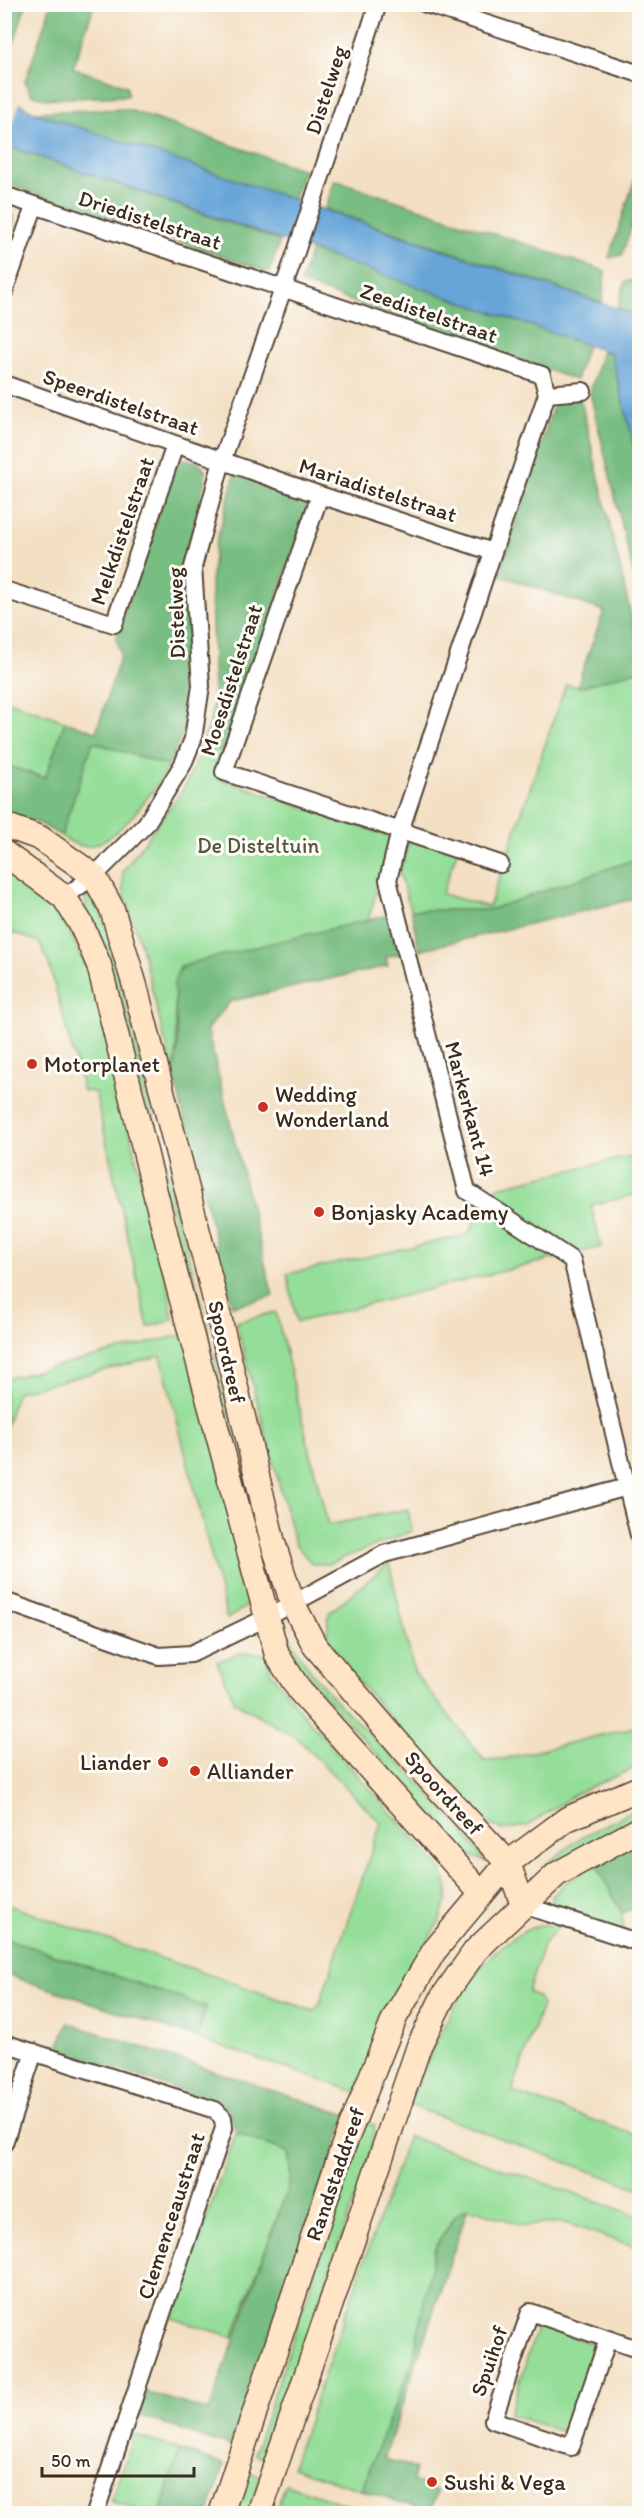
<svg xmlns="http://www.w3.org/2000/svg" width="644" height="2518" viewBox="0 0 644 2518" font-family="Itim,sans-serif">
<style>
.green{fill:#95de99;stroke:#68845c;stroke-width:1.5}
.forest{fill:#78bd81;stroke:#5a7450;stroke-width:1.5}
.water{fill:#66a5d8;stroke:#50687b;stroke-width:1.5}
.pier{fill:#f3dfc2}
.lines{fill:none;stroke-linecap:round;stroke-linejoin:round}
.street-casing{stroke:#574537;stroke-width:20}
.secondary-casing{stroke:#574537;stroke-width:27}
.street{stroke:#fff;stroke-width:16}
.secondary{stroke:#ffe4c6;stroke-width:24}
.poi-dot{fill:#c8321e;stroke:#fdfcf7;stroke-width:2}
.labels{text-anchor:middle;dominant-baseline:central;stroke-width:6;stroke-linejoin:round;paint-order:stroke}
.street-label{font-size:22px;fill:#3b2a1e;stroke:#fdfcf7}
.park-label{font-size:22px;fill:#52573d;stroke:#fdfcf7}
.poi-label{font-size:22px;fill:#3b2a1e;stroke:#fdfcf7;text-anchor:start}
</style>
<rect width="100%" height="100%" fill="#fdfcf7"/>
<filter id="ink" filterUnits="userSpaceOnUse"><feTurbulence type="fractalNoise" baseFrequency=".0167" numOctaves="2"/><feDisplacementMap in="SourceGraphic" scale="12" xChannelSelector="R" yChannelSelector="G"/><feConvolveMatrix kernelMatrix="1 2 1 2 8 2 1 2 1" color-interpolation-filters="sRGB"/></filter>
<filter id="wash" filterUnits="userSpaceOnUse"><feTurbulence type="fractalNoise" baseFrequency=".008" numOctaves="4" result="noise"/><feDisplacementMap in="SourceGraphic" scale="24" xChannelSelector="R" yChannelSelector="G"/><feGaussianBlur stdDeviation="1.35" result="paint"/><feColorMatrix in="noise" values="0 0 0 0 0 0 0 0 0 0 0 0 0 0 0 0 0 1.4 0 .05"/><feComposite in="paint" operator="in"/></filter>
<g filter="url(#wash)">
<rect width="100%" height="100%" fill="#f3dfc2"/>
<!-- green -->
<path class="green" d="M639,670v188l-150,52h-78l-12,-38 13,-39 12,-4 36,14 -18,51 47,13 77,-223 14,3z
M5,700l60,21 -19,57 -41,-13z
M92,741l76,25c-12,24 -55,84 -86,80 -8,-1 -15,-6 -21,-10z
M202,746l24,6 -8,26 174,59 -24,84 -188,46c-13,34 3,71 -7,106 -11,-43 -22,-87 -33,-131 -7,-24 -20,-46 -17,-71l62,-84z
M5,872l11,5 28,22 22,25 26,56 76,307 5,33 -25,7 -53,-235 -12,-1 -34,-127 -10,-22 -34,-12z
M85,895l10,4 11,27 144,572 -22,-63 -114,-451 -15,-52 -13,-22z
M639,1154v40l-48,11 10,42 -304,75 -10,-48 180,-39 31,-48z
M276,1312l52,213 80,-16 4,22 -84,33h-16l-17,-20 -59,-222z
M185,1334l66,263 -7,11 -17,11 -66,-263 -144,36 -12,37v-50z
M389,1563l25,109 70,88 19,-1 136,-33v40l-62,27 -50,33 -25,4 -21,-10 -147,-166 -7,-20 2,-21z
M288,1634c23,47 63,82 100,118 35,33 69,71 98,109l-19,-6 -162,-181 -22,-35z
M240,1653l25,1 6,18 30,40 142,159 5,17 -1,13 -8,21 -28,45 -55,125 -159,-54 9,-31 -201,-69v-34l309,107 5,-6 62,-182 -83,-84 -63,-37 -18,-40z
M639,1808v8l-46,24 -48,31v-6l35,-27z
M596,1863l26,50 2,17 -71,-25 -1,-9 13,-13z
M539,1925h21l-16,18 -16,49 9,4 5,9 -30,87 127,44v53l-230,-84c27,-63 59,-155 130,-180z
M365,2124l10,1 -6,32 -103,301 -12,-4z
M236,2133l52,19 3,27 -58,158 -61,-19z
M408,2136l231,80v32l-77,-26 -35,4 -59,-18 -12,7 -21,32 -23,116 -51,127 -69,-23z
M538,2325l59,20 -31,88 -57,-19z
M135,2435l45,15 -20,63h-13l-37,-12z
M247,2472l14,4 -13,37 -15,1z
M286,2484l85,29h-96z"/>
<!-- forest -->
<path class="forest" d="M5,4l21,1 -21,64 -1,-64z
M51,5h43l-21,63 54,18 1,10 -82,3 -15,-5 -6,-12z
M126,109l178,61 -11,31 -259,-89z
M5,145l275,96 -11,31 -264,-89z
M639,166v38l-17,51 -13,3z
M335,180l270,91 -3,32 -277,-94z
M5,208l9,8v21l-9,33z
M311,250l276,95 -11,35 -276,-97z
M639,279v37l-22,-8 8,-26z
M602,351l9,2 28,112v132l-49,-204z
M580,397l59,252v21l-59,17 -3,-1 27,-75 -105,-36 57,-177z
M184,459c11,2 19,3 22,15l-23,96 9,106 -1,28 -8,29 -15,33 -75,-24 -32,94 -22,-13 -34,-11v-47l40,13 20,-57 31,11 25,-77 -5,-18 59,-172z
M236,470l75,27 -85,255 -24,-6 8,-23 4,-26 -3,-115 4,-35z
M639,858v40l-220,52 -8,-40h78z
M393,914l10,39 -17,4 2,9 -157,35 -24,28 66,267 -41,10 -59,-233 5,-24 -4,-65c3,-16 9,-18 24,-23z
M639,1842v65l-17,6 -26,-49z
M5,1938l201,69 -9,31 -192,-64z
M68,2023l279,92 -117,331 -92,-31 8,-23 63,19 82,-232 -3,-27 -52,-19 -7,-24 -12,-7 -160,-52z
M468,2208l-84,251 31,9 -3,13 25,10 -6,21 -70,-22 51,-127 23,-116 21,-32z
M180,2450l44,15 -15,48 -49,1z"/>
<!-- water -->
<path class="water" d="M18,103l16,9 605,204v149l-28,-112 -606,-208z"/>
<!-- pier -->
<path class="pier" d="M4,96l16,5 -15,47h-1z"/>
</g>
<g filter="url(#ink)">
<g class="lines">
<!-- street casing -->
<g class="street-casing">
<path id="street" d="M426,4l214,70
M4,195l538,180 5,19 -54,158
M4,292l30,-85
M4,384l316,111 173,57 -93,279 -12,49 79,311 105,69 55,227
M547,394l36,-3
M320,495l-96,277 276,92
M4,590l110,34 61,-179
M64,897l30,-21 52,-52 37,-60 10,-25 8,-53 -8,-119 29,-106 72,-203 84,-254
M4,1601l155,55 32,-2 75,-36 118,-64 243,-67 13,52
M523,1905l117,38
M4,2043l211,67 8,8 1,10 -129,386
M4,2143l30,-91
M530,2312l78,27 -37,108 -78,-27z
M608,2339l32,11"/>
</g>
<!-- secondary casing -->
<g class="secondary-casing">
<path id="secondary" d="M4,825l36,13 54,38 18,33 23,77 75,293 63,264 20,61 22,42 109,127 84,90 15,42
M4,853l60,44 17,27 18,41 79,320 99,370 23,36 181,202
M221,2514l122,-367 52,-130 39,-66 74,-88 59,-44 73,-31
M259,2514l160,-468 24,-49 33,-47 81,-76 83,-45"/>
</g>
<!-- street -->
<use href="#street" class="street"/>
<!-- secondary -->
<use href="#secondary" class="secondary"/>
</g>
</g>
<!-- markers -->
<g class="poi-dot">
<circle cx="32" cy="1064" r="6"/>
<circle cx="263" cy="1107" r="6"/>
<circle cx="319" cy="1212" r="6"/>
<circle cx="163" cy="1762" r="6"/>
<circle cx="195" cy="1771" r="6"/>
<circle cx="432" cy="2482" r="6"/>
</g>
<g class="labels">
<!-- street labels -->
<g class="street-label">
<text transform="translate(326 90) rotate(-72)">Distelweg</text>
<text transform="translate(150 220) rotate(18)">Driedistelstraat</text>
<text transform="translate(429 313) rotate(19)">Zeedistelstraat</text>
<text transform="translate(121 402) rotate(19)">Speerdistelstraat</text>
<text transform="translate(378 490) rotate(18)">Mariadistelstraat</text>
<text transform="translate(122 531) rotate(-71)">Melkdistelstraat</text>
<text transform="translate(176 613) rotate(-92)">Distelweg</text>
<text transform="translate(231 680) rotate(-72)">Moesdistelstraat</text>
<text transform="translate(470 1109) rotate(75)">Markerkant 14</text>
<text transform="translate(227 1352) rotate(77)">Spoordreef</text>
<text transform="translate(444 1793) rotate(48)">Spoordreef</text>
<text transform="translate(335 2174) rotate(-71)">Randstaddreef</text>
<text transform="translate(171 2216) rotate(-72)">Clemenceaustraat</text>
<text transform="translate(489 2361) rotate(-71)">Spuihof</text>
</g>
<!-- park labels -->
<g class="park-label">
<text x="258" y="845">De Disteltuin</text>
</g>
<!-- poi labels -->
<g class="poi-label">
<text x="44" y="1064">Motorplanet</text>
<text x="275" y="1094">Wedding<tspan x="275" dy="25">Wonderland</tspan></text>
<text x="331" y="1212">Bonjasky Academy</text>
<text x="151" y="1762" text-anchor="end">Liander</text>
<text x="207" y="1771">Alliander</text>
<text x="444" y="2482">Sushi &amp; Vega</text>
</g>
</g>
<!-- margin -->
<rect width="644" height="2518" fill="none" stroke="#fdfcf7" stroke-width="24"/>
<!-- scale -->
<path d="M42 2467v9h152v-9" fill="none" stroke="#3b2a1e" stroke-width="3"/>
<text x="51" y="2467" font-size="18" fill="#3b2a1e" stroke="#fdfcf7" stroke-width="4.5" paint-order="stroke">50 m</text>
</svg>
